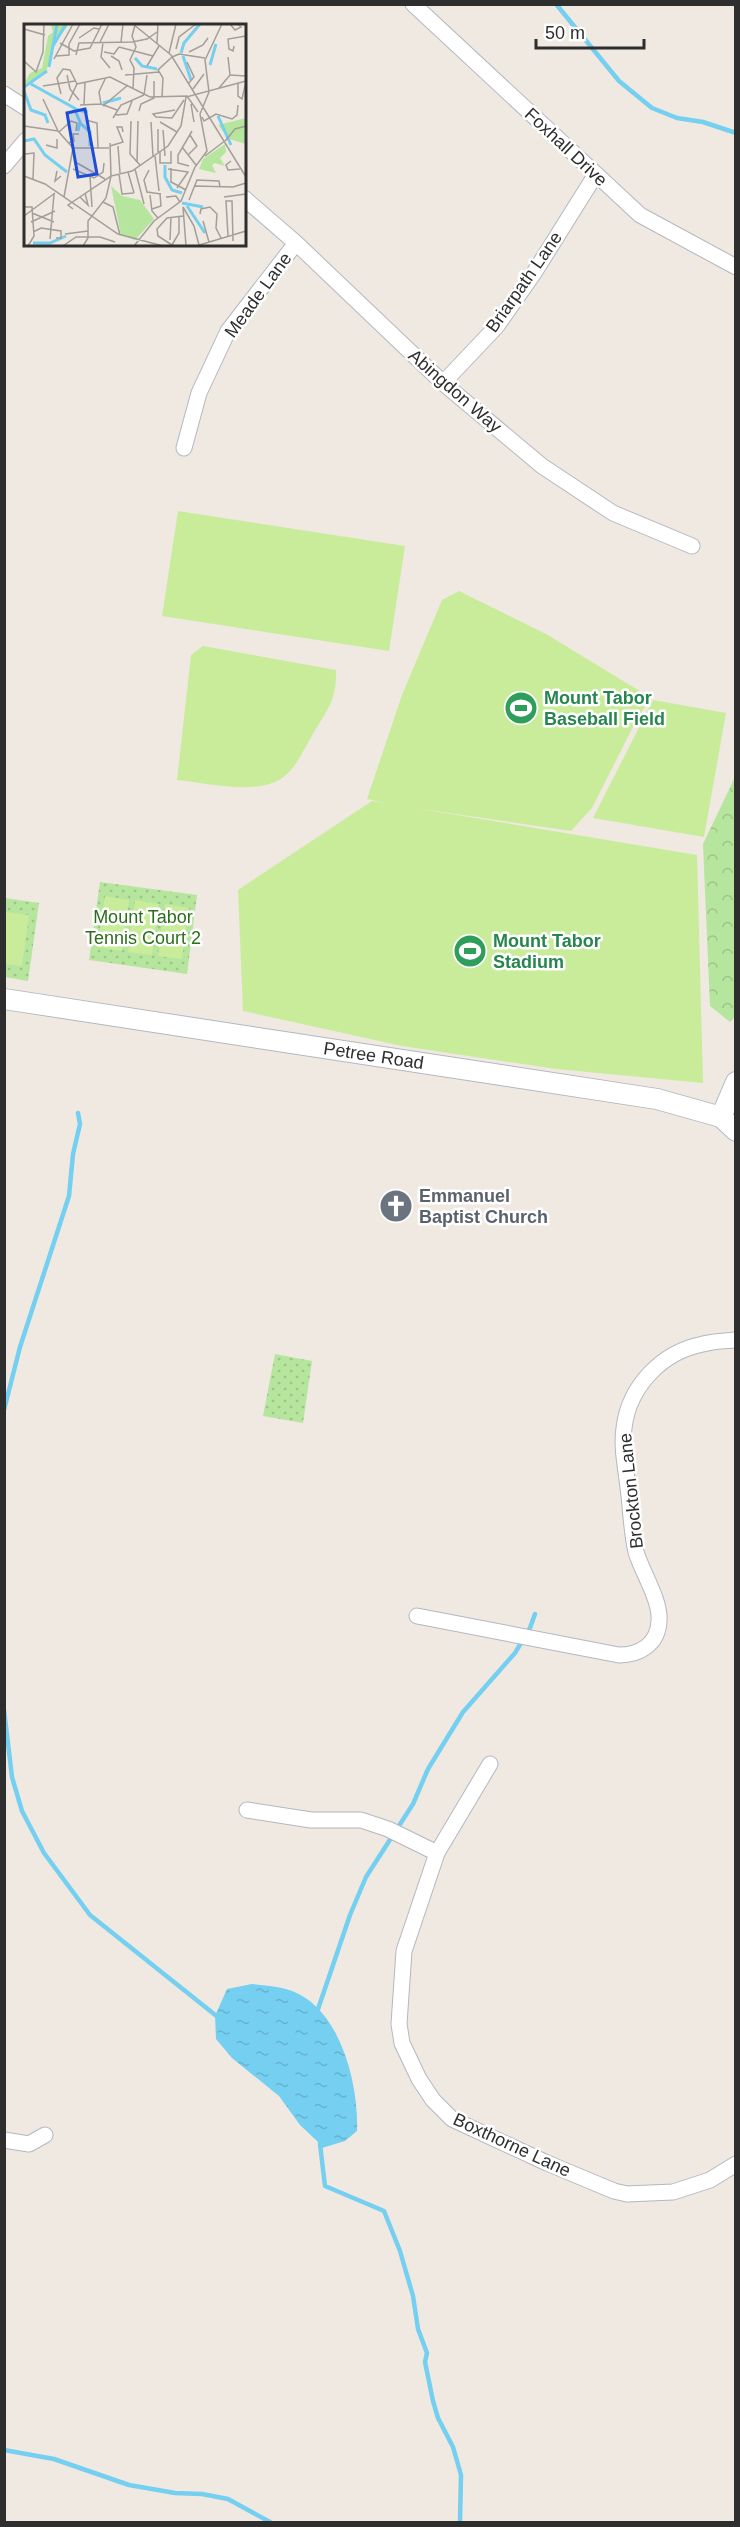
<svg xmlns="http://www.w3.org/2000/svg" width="740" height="2527" viewBox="0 0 740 2527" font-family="Helvetica,sans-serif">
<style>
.green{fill:url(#green-dots)}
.forest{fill:url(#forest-crowns)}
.pitch{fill:#c9ec9a}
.water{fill:url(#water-ripples)}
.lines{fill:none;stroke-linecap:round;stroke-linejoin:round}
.stream{stroke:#75cff0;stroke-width:4.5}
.minor-casing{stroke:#b4b7c1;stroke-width:17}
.tertiary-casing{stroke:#b4b7c1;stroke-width:22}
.minor{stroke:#fff;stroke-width:15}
.tertiary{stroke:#fff;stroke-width:20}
.labels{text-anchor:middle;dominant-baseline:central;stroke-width:5;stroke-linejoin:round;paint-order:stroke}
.street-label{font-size:18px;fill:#2e2e2e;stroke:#fff}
.leisure-label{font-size:18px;font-weight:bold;fill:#27864d;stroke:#fff;text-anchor:start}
.park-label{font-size:18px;fill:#2c6e1b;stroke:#fff}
.worship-label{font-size:18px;font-weight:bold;fill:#5b616d;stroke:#fff;text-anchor:start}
.inset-river{fill:none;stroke:#75cff0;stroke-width:3}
.inset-road{fill:none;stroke:#a29e99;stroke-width:1.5}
.view{fill:#1d4ed8;fill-opacity:0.15;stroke:#1d4ed8;stroke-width:3}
.inset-edge{fill:none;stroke:#2e2e2e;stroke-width:3}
</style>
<defs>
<pattern id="green-dots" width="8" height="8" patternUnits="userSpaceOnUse" patternTransform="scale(1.5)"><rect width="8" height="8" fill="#b6e59e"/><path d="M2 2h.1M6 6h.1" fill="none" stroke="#9dc588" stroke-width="1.8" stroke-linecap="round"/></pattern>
<pattern id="forest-crowns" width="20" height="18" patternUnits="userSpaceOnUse" patternTransform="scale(1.5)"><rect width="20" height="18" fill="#b6e59e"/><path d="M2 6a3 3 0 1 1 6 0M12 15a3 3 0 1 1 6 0" fill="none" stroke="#9dc588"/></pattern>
<pattern id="water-ripples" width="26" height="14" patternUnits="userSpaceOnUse" patternTransform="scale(1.5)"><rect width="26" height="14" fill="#75cff0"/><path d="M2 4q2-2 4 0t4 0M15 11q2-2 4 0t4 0" fill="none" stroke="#66b2ce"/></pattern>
</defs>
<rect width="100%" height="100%" fill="#efe9e1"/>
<!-- green -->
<path class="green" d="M100,882l97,13 -10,79 -98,-14z
M5,898l34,5 -11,78 -23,-4z
M275,1354l37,7 -9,62 -40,-7z"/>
<!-- forest -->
<path class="forest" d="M735,777l1,239 -6,6 -20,-16 -7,-162z"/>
<!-- pitch -->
<path class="pitch" d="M178,511l227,35 -16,105 -227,-35z
M459,591l87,43 105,64 -13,19 -46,91 -21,23 -156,-23 282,47 6,228 -147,-14 -154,-23 -159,-35 -5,-121 134,-89 13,2 -18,-4 35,-104 40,-95z
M203,646l133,24c1,30 -9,40 -23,64 -8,13 -14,28 -25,39 -23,25 -80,10 -111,7l14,-125z
M653,700l73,13 -22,124 -111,-19z
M105,896l24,4 -7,51 -24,-4z
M135,900l24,4 -7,51 -24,-3z
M165,904l24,4 -7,51 -24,-3z
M5,912l24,3 -7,51 -17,-2z"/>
<!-- water -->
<path class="water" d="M252,1984c12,2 26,2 37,6 51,16 70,94 68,141l-12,10 -23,7 -5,-7 -17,-16 -21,-29 -47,-38 -16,-19 -1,-23 12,-27z"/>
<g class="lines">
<!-- stream -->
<path class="stream" d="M556,4l63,77 33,27 25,10 26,4 33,11
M4,1410l16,-63 49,-151 4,-42 7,-30 -2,-11
M4,1710l8,67 10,34 22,42 46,62 129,103
M317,2012l33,-97 16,-38 47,-73 15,-35 35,-57 52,-59 15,-25 5,-14
M320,2144l5,42 59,25 16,40 13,45 5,33 9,24 -2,9 8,39 5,17 15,29 8,28 -1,47
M4,2450l50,9 75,26 46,8 27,1 26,5 42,23"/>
<!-- minor casing -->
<g class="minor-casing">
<path id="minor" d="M413,4l227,211 96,52
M4,94l22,14
M4,166l22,-26
M244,198l52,45 147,140 99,83 71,47 79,33
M443,383l54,-57 37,-53 62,-99
M184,448l15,-55 29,-62 68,-88
M417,1616l202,39c21,0 39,-11 40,-34 2,-20 -17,-49 -23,-69 -5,-21 -5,-43 -8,-64 -2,-20 -7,-40 -4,-60 5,-42 38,-76 79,-84 11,-3 22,-3 33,-4
M490,1764l-53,89 -33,98 -5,73 3,19 17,36 14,21 19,19 95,44 67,28 13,3 46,-2 37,-12 26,-16
M247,1810l64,10h50l27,9 49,24
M4,2140l25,4 16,-9"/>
</g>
<!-- tertiary casing -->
<g class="tertiary-casing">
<g id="tertiary">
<path id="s1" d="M4,999l653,100 64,18 15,14"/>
<path d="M721,1117l15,-35"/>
</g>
</g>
<!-- minor -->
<use href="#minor" class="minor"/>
<!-- tertiary -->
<use href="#tertiary" class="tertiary"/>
</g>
<!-- icons -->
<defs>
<g id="stadium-disc" transform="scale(1.725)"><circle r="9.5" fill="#2e9e5b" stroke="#fff"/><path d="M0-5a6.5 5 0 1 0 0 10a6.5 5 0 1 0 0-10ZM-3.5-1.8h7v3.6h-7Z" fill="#fff"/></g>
<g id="church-disc" transform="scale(1.725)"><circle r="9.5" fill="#6b7280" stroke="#fff"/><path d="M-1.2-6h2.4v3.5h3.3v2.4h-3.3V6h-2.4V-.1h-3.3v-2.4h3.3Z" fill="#fff"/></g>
</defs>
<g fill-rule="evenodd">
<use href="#stadium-disc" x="521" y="708"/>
<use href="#stadium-disc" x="470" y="951"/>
<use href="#church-disc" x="396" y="1206"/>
</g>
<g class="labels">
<!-- street labels -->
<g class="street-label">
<text transform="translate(566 147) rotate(43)">Foxhall Drive</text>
<text transform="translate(524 282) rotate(-55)">Briarpath Lane</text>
<text transform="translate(258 295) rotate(-54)">Meade Lane</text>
<text transform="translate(455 391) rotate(41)">Abingdon Way</text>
<text stroke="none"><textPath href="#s1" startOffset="374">Petree Road</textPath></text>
<text transform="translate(631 1491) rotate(-96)">Brockton Lane</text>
<text transform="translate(512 2145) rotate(25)">Boxthorne Lane</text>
</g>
<!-- leisure labels -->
<g class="leisure-label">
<text x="544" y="698">Mount Tabor<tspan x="544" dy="21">Baseball Field</tspan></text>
<text x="493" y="941">Mount Tabor<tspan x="493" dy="21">Stadium</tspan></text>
</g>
<!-- park labels -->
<g class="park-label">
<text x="143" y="917">Mount Tabor<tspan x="143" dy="21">Tennis Court 2</tspan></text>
</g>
<!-- worship labels -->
<g class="worship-label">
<text x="419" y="1196">Emmanuel<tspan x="419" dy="21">Baptist Church</tspan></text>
</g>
</g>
<!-- overview -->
<g transform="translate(24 24)">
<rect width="222" height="222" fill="#efe9e1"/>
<path d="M222,94v26l-17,-5 -11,-14zM201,120l1,8 -6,6 5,8 -10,-3 -3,2 4,8 -17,-4 4,-10zM87,162l11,10 18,4 14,19 -19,21 -14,-5z" fill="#b6e59e"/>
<path d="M45,0l-16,22 -7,27 -22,11 6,-11 12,-5 6,-32 5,-4 -2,-7z" fill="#b6e59e"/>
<path class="inset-river" d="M29,22l13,-22M157,29l3,-10 16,-19M159,32l8,24M111,34l7,8 15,3M186,41l6,-21M25,43l8,-43M7,60l47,26 10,2M0,63l23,-16M0,67l7,19 14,5 3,8M79,79l18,-5M50,84l6,14 -2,9M194,92l13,29M56,99l10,9v14M0,117l10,-2 11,16 22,17M141,141v12l7,13 10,3M158,179l21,4M163,182l18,27M9,219h17l16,-7"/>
<path class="inset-road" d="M109,0l38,31 75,122M206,0l5,6 6,-3 -3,-3M0,5l21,6M55,14l15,-10 5,1M76,18l9,-18M97,18l2,-18M36,19l14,8 16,-3 12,-24M79,19l-2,14 9,11M133,19l1,-19M210,22l-1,5 -4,-2 -1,-10 18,-3M95,23l34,9M152,25l3,-12 17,-13M80,28l10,2 5,-7M165,28l14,-7 5,-7M145,29l7,-29M52,31l3,-12 53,-1 15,-3 10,-7M32,32l13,-1v-11l11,-20M87,32l8,5 3,9M148,33l7,-3 26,4M204,33l2,18M30,35l19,-35M0,37l12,11 7,-20 1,-28M163,38l7,15 -6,7M123,42l12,-20M43,51l3,14 9,11M101,51l34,-3M214,59v13l4,3 4,-17M19,62l32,-5M195,64l11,-13 16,1M109,65l1,-21 -4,-8 6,-13 -4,-11 3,-11M169,65l11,-15M37,70l-4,-16 6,-9 7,1 7,14M120,71l3,-20M138,73l1,-19 -5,-8 14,-13M19,75l15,32M45,77l8,-17 33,-7 40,20 37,-1 11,16M77,80l-2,-12 7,-15M167,80l3,18M56,81l21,-1 16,6M60,81l1,-23M79,82l25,-21M151,86l-22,4 3,3 16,1 12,-18M115,87l2,-7 13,-6v-17M92,91l11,-1 5,-13M178,93l2,4 12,-7 16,5 5,-4 1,-10M89,94l8,-13 23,-10M62,96l11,3 1,25M107,97l-1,33 10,11M127,98l2,34M136,98l17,10M0,102l34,5 15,17h36M134,105v23M139,106l2,26M35,108l12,-11 6,2 -1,8M202,116l9,-11 11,-3M44,119l6,-2 -1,-7h6M22,121l11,3v-9M86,122l13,-4 -6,-15h5l1,5M94,122l2,27M158,123l14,18M136,128v11h11v-12M1,130l9,-1 -1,26M164,131l9,-9 -7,-11M131,132l4,35M181,132l21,-16M207,137l-5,4 2,5 12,-1M113,138l1,-41M53,139l28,16M165,142l-11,-3v-8l14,-24M147,144v14l15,8M49,145l21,9 9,-6 1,-9M111,145l9,35M144,145l20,3 -11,16M125,146l-5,10 3,12 14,2M33,147l-2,10 6,-5M104,148l6,21M95,150l3,20 12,-1M0,152l21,8 73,50 45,12M66,153l2,30M170,162l39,1 13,-4M126,171l2,16 6,7M40,173l9,-49M56,173l8,8 -3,-12M145,173h-3l10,-1 4,6M200,173l22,-3M165,176l8,-20 22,1 1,6M79,178l10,5 7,28M0,183h8l2,29 -6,10M159,183l11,19 5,19M159,183l3,39M49,185l-5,-4 43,-29 -1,-33M128,185l9,-3 -1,-12M8,189l22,9M176,190l1,-5 9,-2 7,7 -1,14 5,10M0,192l31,-23M179,197l6,21M7,198l24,-11M9,208l8,-4 20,3v7h-5M41,210l23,-3M204,212l-2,-35h6l1,40M26,215l4,-45M146,216l1,-23M148,221l-14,-9 -1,-7 10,-11 16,-2M148,221l7,-12v-17M39,222l13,-9h24l15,5M59,222l5,-8v-17l18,-23 5,-22 21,-5 36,-25 13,-20 5,-29 60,-16M110,222l20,-25 27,-20 14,-34 12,-16 -7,-37 9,-22 -4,-32 17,-36M172,222l50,-15"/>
<path class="view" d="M61,85l12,65 -19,3 -11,-64z"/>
<rect width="222" height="222" class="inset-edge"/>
</g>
<!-- border -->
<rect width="740" height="2527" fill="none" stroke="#2e2e2e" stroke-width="12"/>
<!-- scale -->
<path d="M536 39v9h108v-9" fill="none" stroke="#2e2e2e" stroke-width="3"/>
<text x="545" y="39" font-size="18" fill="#2e2e2e" stroke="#ffffff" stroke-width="4.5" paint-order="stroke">50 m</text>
</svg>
